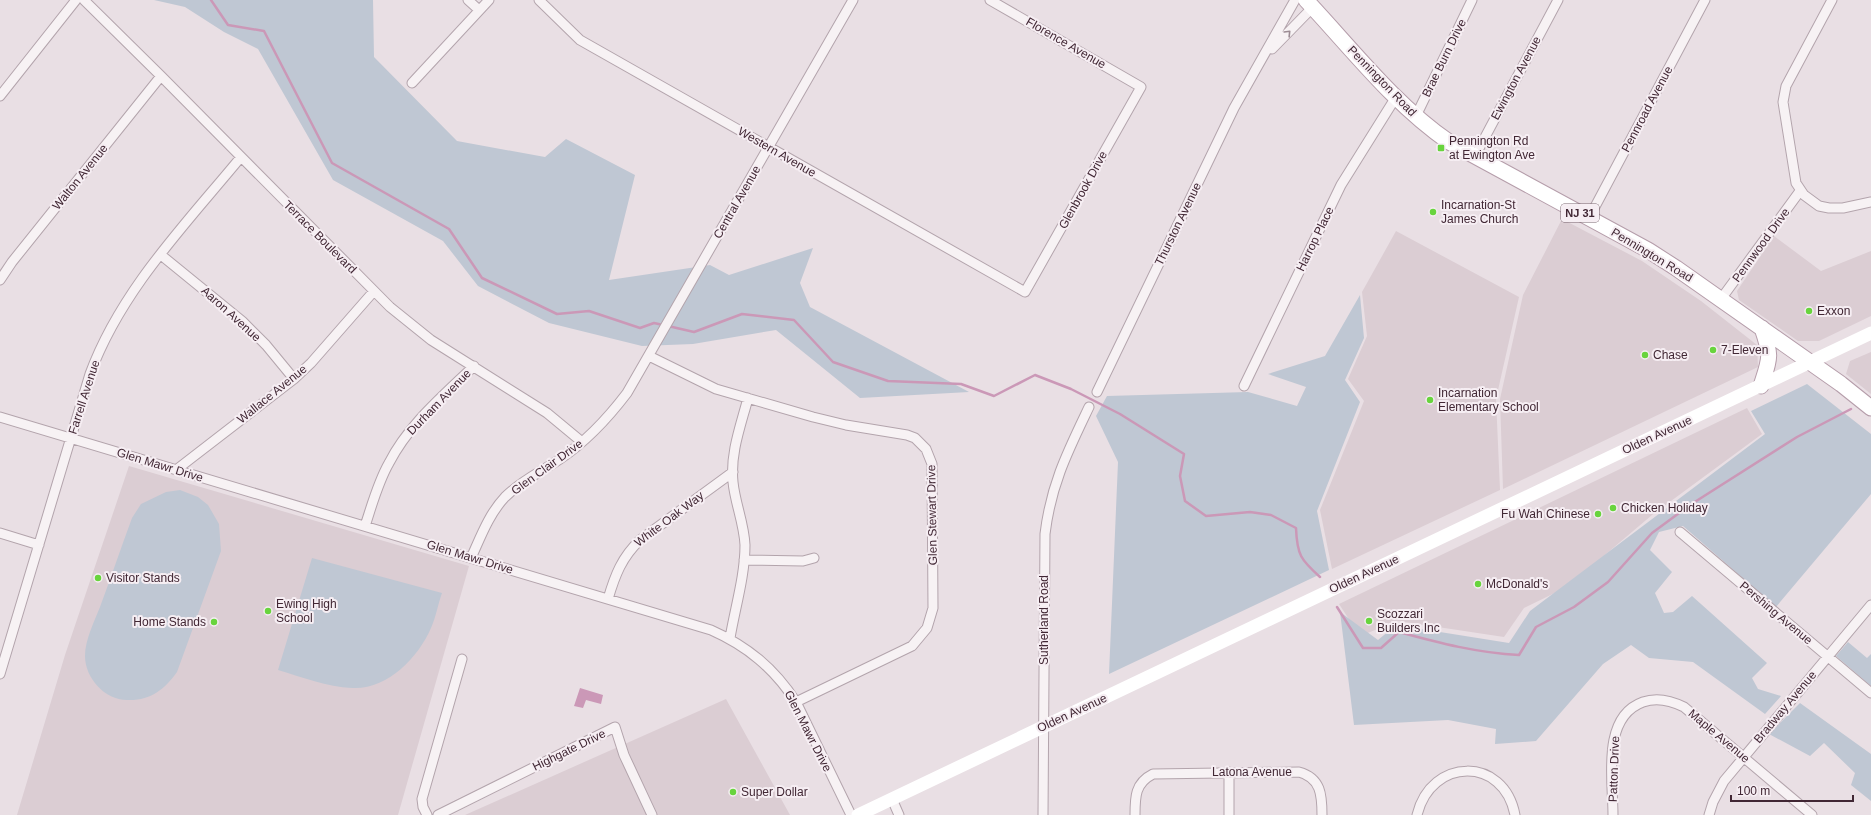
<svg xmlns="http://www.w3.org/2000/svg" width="1871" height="815" viewBox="0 0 1871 815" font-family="Arial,sans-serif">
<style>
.built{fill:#dbcdd3}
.green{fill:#bfc7d3}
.water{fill:#cb98b7}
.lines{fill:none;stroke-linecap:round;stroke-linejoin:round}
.stream{stroke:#cb98b7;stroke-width:2.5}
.street-casing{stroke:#b3a4ac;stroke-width:11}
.primary-casing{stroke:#b59daa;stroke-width:17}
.street{stroke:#f7f2f4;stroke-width:9}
.secondary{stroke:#fff;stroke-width:13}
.primary{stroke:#fff;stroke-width:15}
.oneway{stroke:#9c8c94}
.poi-dot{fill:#68d43d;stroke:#f6eef3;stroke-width:1.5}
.labels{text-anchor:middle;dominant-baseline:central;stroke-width:4;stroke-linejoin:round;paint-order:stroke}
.shield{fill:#f6eef3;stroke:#77636d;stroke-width:1}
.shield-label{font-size:11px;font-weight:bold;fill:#412734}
.street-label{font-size:12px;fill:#412734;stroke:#f6eef3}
.poi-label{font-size:12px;fill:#412734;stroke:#f6eef3;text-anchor:start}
</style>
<rect width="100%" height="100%" fill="#e9dfe4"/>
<!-- built -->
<path class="built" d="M1562,219l80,42 59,40 56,44 1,22 -255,122 -3,-90 23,-104z
M1396,231l123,66 -23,102 4,91 -168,79 -12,-59 44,-109 -16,-22 19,-43 -5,-44z
M1774,236l47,35 50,-20v65l-52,25h-21l-59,-41 -2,-9z
M1871,352v42l-25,-20 4,-13z
M1747,408l15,26 -110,81 -85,72 -43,21 -20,29 -106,-16 -38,15 -21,-32z
M129,466l340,100 -71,249h-381l48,-160z
M726,699l64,116h-325z"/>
<!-- green -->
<path class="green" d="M154,0h219l1,57 83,84 88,16 21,-18 69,36 -26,105 101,-15 19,10 84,-27 -13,35 10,24 159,85 -109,6 -84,-68 -83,14 -51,2 -93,-23 -71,-37 -35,-45 -110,-61 -75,-131 -34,-17 -39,-25z
M1360,295l4,43 -19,42 15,22 -43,109 12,59 -220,104 9,-212 -22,-46 11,-20 141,-4 49,14 9,-19 -38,-13 57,-18z
M1807,384l64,50v60l-95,113 -93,-81 -24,6 -9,18 22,22 -17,21 9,20 9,-1 19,-16 75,67 -15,15 6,11 23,7 -16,18 -72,-52 -44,-4 -18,-13 -28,19 -67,77 -41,3 1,-15 -48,-9 -94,5 -14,-113 38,28 18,-15 113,18 21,-32 235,-177 -14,-23z
M180,490l18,7 10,8 11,19 2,27 -44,121c-13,18 -27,29 -50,28 -22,0 -42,-22 -42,-44 0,-16 9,-34 15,-49 11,-30 21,-59 32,-89l9,-14 25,-12z
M312,558l130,35c-4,11 -6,24 -11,35 -13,30 -44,62 -79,60 -25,-1 -50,-11 -74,-18z
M1848,642l19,16 4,-4v32l-35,-30z
M1800,703l71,51v47l-20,-16 4,-12 -31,-30 -14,13 -41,-22z"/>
<!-- water -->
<path class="water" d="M580,688l23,7 -2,9 -15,-4 -3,8 -9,-2z"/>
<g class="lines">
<!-- stream -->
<path class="stream" d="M211,0l17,25 36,6 68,132 117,66 33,49 75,36 32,-3 51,17 14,-5 9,2
M668,326l26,6 48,-18 52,6 39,42 55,19 73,3 33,12 41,-21 36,14 49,25 64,40 -4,22 5,25 21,15 44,-4 21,3 25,13c1,27 5,32 24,49
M1337,607l26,41h18l18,-16c40,11 79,21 120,23l17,-28 38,-20 34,-25 44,-49 38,-28 107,-68 54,-28"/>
<!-- street casing -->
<g class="street-casing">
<path id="street" d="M84,0l77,76 229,231 41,33 116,73 35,29
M468,0l11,10
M539,0l41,40 445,252 116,-205 -151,-87
M1832,0l-46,86 -3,16 13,81 8,12 15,11 10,2h14l28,-6
M1272,49l41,-42
M412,83l77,-83
M0,96l76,-96
M1416,116l56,-116
M1475,156l83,-156
M1589,218l116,-218
M161,255l81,66 24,24 28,34
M0,280l12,-18 149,-186
M1721,299l79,-108
M649,356l67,33 97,28 33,8 61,10 8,3 11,11 6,15 1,144 -6,20 -15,18 -116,56
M1244,386l97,-201 55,-88
M1097,392l137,-284 61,-108
M0,417l711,213c36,16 63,38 85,72l55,113
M176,470l118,-91 17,-16 63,-72
M365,526c7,-21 13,-44 24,-63 20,-39 54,-67 85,-97
M1680,532l191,161
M0,533l39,12
M471,558c10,-22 18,-44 34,-61 17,-17 36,-25 55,-38 27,-18 48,-41 67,-66l226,-393
M744,560l59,1 11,-3
M608,599c7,-24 14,-42 32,-59l93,-68
M730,638c5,-30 15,-62 15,-93 -1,-22 -10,-42 -12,-63 -3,-29 8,-57 15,-84
M0,674l90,-300c31,-84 95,-149 151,-217
M1229,772v43
M892,799l7,16
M427,815l-4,-8 -1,-8 40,-140
M438,815l177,-88 9,28 28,60
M1043,815l2,-281c6,-50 23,-83 44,-127
M1135,815c0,-18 0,-32 18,-41l146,-2c22,6 23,23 23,43
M1417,815c14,-58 87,-59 98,0
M1613,815c0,-35 -12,-98 30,-113 14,-5 27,-2 41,5l128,108
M1709,815l4,-13 11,-21 147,-176"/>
</g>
<!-- primary casing -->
<g class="primary-casing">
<path id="primary" d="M1306,0c46,49 88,104 143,142l199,108 28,18 165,116 30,24
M1761,386c9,-28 11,-29 1,-58"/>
</g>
<!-- street -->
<use href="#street" class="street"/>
<!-- secondary -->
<path class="secondary" d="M858,815l1013,-482"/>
<!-- primary -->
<use href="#primary" class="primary"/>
</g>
<!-- one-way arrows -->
<defs><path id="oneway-chevron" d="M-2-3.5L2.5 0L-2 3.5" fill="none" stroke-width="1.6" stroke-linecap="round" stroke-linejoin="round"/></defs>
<use class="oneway" href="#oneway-chevron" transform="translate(1288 33) rotate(-46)"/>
<!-- markers -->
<g class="poi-dot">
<rect x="1437" y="144" width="8" height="8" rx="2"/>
<circle cx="1433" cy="212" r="4"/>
<circle cx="1809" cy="311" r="4"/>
<circle cx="1713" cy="350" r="4"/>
<circle cx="1645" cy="355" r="4"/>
<circle cx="1430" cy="400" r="4"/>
<circle cx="1613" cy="508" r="4"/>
<circle cx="1598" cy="514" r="4"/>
<circle cx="98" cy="578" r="4"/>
<circle cx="1478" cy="584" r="4"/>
<circle cx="268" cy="611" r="4"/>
<circle cx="1369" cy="621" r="4"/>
<circle cx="214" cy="622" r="4"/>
<circle cx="733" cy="792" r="4"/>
</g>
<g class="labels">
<!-- shield labels -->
<rect class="shield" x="1561" y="204" width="38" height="18" rx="3"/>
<g class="shield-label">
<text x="1580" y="213">NJ 31</text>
</g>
<!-- street labels -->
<g class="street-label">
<text transform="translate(1066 43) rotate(30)">Florence Avenue</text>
<text transform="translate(1444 58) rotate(-64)">Brae Burn Drive</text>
<text transform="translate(1516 78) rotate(-62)">Ewington Avenue</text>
<text transform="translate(1382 81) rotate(46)">Pennington Road</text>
<text transform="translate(1647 109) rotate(-62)">Pennroad Avenue</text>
<text transform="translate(777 152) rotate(30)">Western Avenue</text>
<text transform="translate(80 177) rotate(-51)">Walton Avenue</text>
<text transform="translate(1083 190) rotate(-61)">Glenbrook Drive</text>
<text transform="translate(737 202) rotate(-60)">Central Avenue</text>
<text transform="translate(1178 224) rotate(-64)">Thurston Avenue</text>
<text transform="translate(320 237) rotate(45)">Terrace Boulevard</text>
<text transform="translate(1315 239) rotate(-64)">Harrop Place</text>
<text transform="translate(1761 245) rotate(-54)">Pennwood Drive</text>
<text transform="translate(1652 255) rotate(31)">Pennington Road</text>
<text transform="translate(231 314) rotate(42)">Aaron Avenue</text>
<text transform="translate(272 394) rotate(-39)">Wallace Avenue</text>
<text transform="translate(84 397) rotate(-72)">Farrell Avenue</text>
<text transform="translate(439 402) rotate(-46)">Durham Avenue</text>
<text transform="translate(1657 435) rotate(-25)">Olden Avenue</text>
<text transform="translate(160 465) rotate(17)">Glen Mawr Drive</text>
<text transform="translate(547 467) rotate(-36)">Glen Clair Drive</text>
<text transform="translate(932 515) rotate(-91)">Glen Stewart Drive</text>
<text transform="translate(669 519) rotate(-37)">White Oak Way</text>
<text transform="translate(470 557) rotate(17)">Glen Mawr Drive</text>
<text transform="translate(1364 574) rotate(-25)">Olden Avenue</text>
<text transform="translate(1776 613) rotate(40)">Pershing Avenue</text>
<text transform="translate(1044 620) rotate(-90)">Sutherland Road</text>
<text transform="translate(1785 707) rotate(-50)">Bradway Avenue</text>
<text transform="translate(1072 713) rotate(-25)">Olden Avenue</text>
<text transform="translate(808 731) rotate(63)">Glen Mawr Drive</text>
<text transform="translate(1719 736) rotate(40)">Maple Avenue</text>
<text transform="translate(569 750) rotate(-26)">Highgate Drive</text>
<text transform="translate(1614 769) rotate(-88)">Patton Drive</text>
<text x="1252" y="772">Latona Avenue</text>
</g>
<!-- poi labels -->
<g class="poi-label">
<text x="1449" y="141">Pennington Rd<tspan x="1449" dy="14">at Ewington Ave</tspan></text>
<text x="1441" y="205">Incarnation-St<tspan x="1441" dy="14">James Church</tspan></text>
<text x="1817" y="311">Exxon</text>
<text x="1721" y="350">7-Eleven</text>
<text x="1653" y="355">Chase</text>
<text x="1438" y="393">Incarnation<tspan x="1438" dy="14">Elementary School</tspan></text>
<text x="1621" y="508">Chicken Holiday</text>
<text x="1590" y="514" text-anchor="end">Fu Wah Chinese</text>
<text x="106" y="578">Visitor Stands</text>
<text x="1486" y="584">McDonald's</text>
<text x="276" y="604">Ewing High<tspan x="276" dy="14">School</tspan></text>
<text x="1377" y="614">Scozzari<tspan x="1377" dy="14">Builders Inc</tspan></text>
<text x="206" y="622" text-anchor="end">Home Stands</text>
<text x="741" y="792">Super Dollar</text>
</g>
</g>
<!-- scale -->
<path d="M1731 795v6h122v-6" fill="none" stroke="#412734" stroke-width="2"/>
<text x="1737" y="795" font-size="12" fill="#412734" stroke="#f6eef3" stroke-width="3" paint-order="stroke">100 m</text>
</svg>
